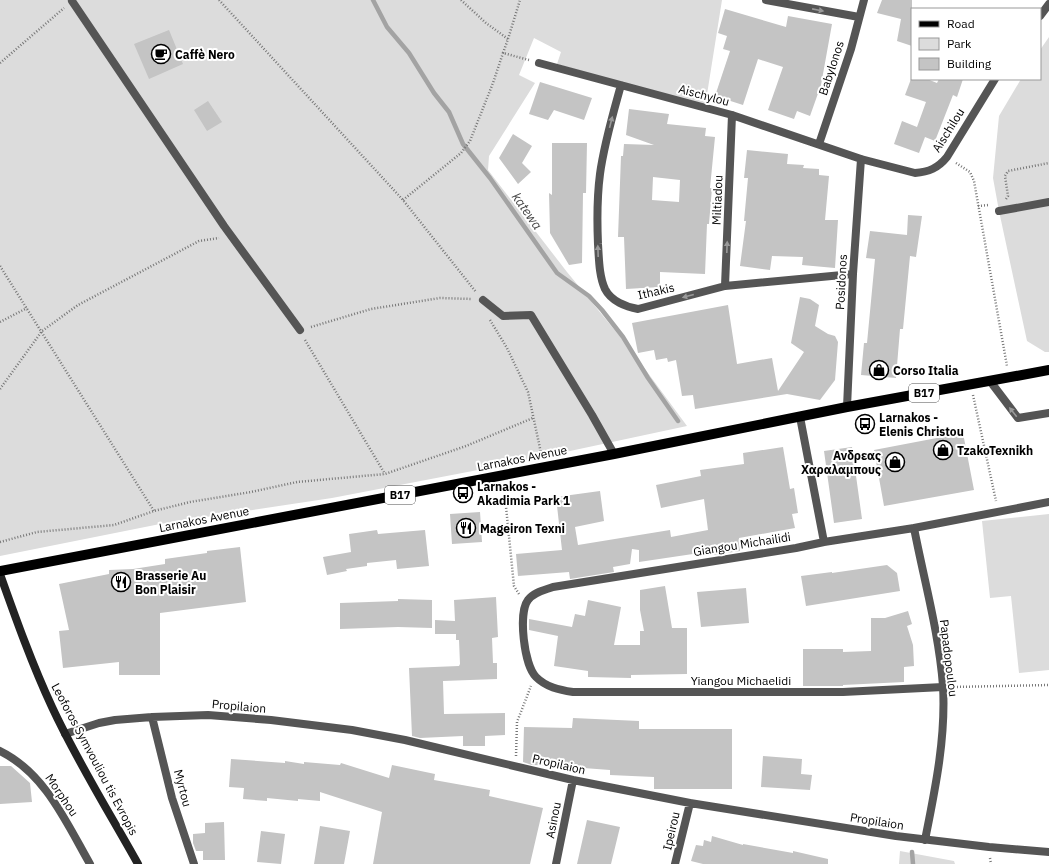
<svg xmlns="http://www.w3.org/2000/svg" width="1049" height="864" viewBox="0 0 1049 864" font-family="'IBM Plex Sans',sans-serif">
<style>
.green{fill:#dcdcdc}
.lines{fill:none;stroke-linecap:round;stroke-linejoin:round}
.stream{stroke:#a3a3a3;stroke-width:4.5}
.building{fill:#c4c4c4;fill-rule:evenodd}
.path{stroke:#777;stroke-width:2.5;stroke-dasharray:1 2;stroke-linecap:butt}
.lane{stroke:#555;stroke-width:8}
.street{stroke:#555;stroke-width:8}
.secondary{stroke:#222;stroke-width:8}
.primary{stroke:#000;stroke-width:10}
.oneway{fill:#999}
.labels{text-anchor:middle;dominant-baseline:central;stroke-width:4;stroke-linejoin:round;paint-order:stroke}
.shield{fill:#fff;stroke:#4c4c4c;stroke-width:1}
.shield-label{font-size:11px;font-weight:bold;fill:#000}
.poi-label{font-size:12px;font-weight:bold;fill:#000;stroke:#fff;text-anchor:start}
.street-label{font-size:12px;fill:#000;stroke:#fff}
.water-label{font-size:13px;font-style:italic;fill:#444;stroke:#fff}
</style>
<rect width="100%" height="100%" fill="#fff"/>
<!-- green -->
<path class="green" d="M0,0h722l-17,107 -148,-43 4,-12 -27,-14 -15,37 16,8 -46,73 -1,14 79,102 64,78 56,76 -183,39 -172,33 -172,26 -160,32z
M1049,37v315h-4l-18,-11 -28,-130 -6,-33 6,-62 22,-37h19v-29z
M1049,514v156l-30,3 -8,-77 -21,2 -8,-77z
M900,851l54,10 1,3h-56z"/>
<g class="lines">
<!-- stream -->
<path class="stream" d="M373,0l14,27 22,26 25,40 15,19 14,32 27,34 67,95 32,23 13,14 21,27 25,41 30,43
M912,852l1,12"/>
</g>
<!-- building -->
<path class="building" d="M882,0h30v46l-15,-5 4,-22 -24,-6z
M725,9l61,18 2,-11 44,8 -11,61 -11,31 -13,-5 -3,8 -26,-9 15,-43 -25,-8 -15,46 -28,-9 15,-45 -7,-2 4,-13 -9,-3z
M169,30l14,34 -34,15 -15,-35z
M911,79h16l10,4 2,-4h24l-6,18 -4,-2 -18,46 -10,-4 -6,16 -25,-9 8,-23 15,6 9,-25 -21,-7z
M540,82l52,16 -8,22 -30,-10 -6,10 -19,-6z
M208,101l14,21 -15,9 -13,-21z
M629,109l40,5 -2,10 39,4 -1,8 10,1 -5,51h2l-3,36h-2l-2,50 -45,-2v15l-34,2 -2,-52h-6l3,-81h2l1,-12 30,1 -28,-10zM653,177l27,3 -1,22 -27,-2z
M513,134l19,12 -10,17 9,9 -13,12 -19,-26z
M552,143h35l-1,50h-3l-1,70 -13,2 -19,-32 -1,-40 3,2z
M747,150l41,4 -1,10 17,1 -1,3 16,1v6l10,1 -4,44h13l-3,48 -33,-3 1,-8 -31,-1 -2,14 -30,-4 6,-45h-2l4,-43h-4z
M908,215l14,1 -6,41 -6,-1 -7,73h-3l-4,49 -35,-3 3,-32h3l8,-84 -9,-1 4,-27 37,4z
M800,297l10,2 9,6 -4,21 13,8 7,2 3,6 -3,38 -15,20 -33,-6 -92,15 -2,-14 -11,1 -6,-36 -8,2 -1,-4 -11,2 -2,-10 -16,3 -6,-30 96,-18 9,59 35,-6 6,33 26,-39 -13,-9z
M963,433l11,57 -90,16 -10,-56z
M783,447l7,42 4,-1 4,25 -6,1 3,14 -56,10 1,13 -26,4 -1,-4 -74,11v-12l-7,-1 -2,15 -17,3 1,5 -44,7 -1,-7 -51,4 -2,-22 46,-4 -6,-53 44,-6 4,30 -29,6 3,18 92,-15 1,7 37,-7 -4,-31 -43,9 -5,-23 45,-9 -1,-6 44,-6 -1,-11z
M852,447l10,72 -28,4 -10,-72z
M480,512l2,30 -30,2 -2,-30z
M377,530l1,4 47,-4 4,36 -32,3 -1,-9 -29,3v3l-21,3 1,2 -20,4 -4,-18 28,-5 -2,-18z
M240,547l6,55 -86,11v62h-41v-13l-56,6 -4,-37 10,-1 -10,-46 50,-10v-4l24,-1 32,-5v-5l42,-6v-2z
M887,565l10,8 3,18 -94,15 -5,-30 31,-4v1z
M665,586l7,42h15v46l-56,1v3l-43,-1v-6l-34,-5 4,-30 -29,-6v-11l43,8 3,-13 10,2 3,-16 33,7 -7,38h26v-14h4l-4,-21v-20z
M746,588l3,35 -48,4 -4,-35z
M496,597l2,40 -6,1 1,25h4v16l-54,2 1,33 61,-1v22l-20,1v10h-22v-10l-43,2 -8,-2 -3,-68 50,-2 1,-2 -1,-24h-3v-6h-21v-14l20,1 -1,-21z
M398,599l34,1v28l-34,-1 -58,2v-26l58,-2z
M908,611l4,13 -5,2 6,19 1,21 -10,1v15l-61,3v1h-40v-37h40v3l28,-1v-33h14z
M573,718l66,3v8h93v60h-78v-12l-44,-2v-5l-40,-3v-1l-38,-1 -9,-3 1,-35 48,1z
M763,756l39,3 -1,15 11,1 -2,15 -49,-3z
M231,759l54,4v-2l19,3v-2l36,3 1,-2 48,15 3,-13 43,9 -1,6 56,10 -1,6 54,12 -13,56h-157l9,-52 -62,-20v9l-22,-2v2l-31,-3v3l-24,-2 1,-11 -15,-1z
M0,766h11l19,17 2,19 -32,2z
M587,820l33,7 -9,37h-34z
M224,822l1,38h-22v-9h-7l-3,-8v-9l12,-1v-10z
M320,826l30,5 -6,33h-30z
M261,831l24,3 -4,30 -24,-2z
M712,836l31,9v-1l50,9v-2l35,8v5h-125l-12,-3 5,-16 7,1 1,-6 7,2z"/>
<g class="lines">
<!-- path -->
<path class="path" d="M219,0l184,200 73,92
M461,0l25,23 22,16 -5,14 26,7
M508,39l12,-39
M0,63l64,-55
M956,163l14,9 4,9 33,185
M1006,199l2,-3 -3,-20 3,-5 41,-8
M403,200l58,-47 9,-12 23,-58 10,-30
M978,206l11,-1
M0,266l154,245
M490,320l17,28 21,44 13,61
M0,322l27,-14
M311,327l60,-18 69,-11 32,1
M305,340l80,134
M0,389l42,-58 36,-26 121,-64 20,-3
M973,395l23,106
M504,487l10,99 5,8
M0,542l37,-10 77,-7 40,-14 36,-9 61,-10 46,-10 88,-8 81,-28 67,-28
M954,687l95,-2
M516,756l1,-34 14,-36
M990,858l1,6"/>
<!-- lane -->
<path class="lane" d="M72,1l152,225 76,104
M999,211l50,-9
M483,300l20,16 28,-1 61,100 22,39
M990,381l28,37 31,-5"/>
<!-- street -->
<path class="street" d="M766,0l93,17
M1040,16l9,-12
M539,63l193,52 129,44 54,14c14,-1 23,-5 32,-16l48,-78
M621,85c-8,29 -17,59 -21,89 -3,23 -3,47 -2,70 1,15 1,32 7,45 6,12 21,18 33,20l87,-23 128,-12
M819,144l32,-95 13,-49
M725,286l7,-171
M847,407l6,-133 8,-115
M800,417l24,125
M914,528c10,52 25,105 29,158 3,52 -8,104 -18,154
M943,687l-100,5h-270c-14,-2 -27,-5 -37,-15 -12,-12 -18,-64 -8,-77 6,-8 17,-10 25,-13l243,-39 28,-6 90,-14 135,-26
M152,717l20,81 22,66
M65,734l34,-11 16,-3 37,-3 56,-2 63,5 81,10 53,10 168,40 117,23 206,33 93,11 60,5
M0,751c45,22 66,71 90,113
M556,864l17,-84
M675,864l15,-61"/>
<!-- secondary -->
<path class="secondary" d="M0,574c16,45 32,90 52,133 25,54 57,105 86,157"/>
<!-- primary -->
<path class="primary" d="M0,571l614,-117 233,-47 202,-37"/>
</g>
<!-- one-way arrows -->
<defs><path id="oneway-solid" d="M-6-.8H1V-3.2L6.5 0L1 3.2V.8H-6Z"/></defs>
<g class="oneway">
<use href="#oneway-solid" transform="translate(818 10) rotate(11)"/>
<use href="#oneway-solid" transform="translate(611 122) rotate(-76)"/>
<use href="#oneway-solid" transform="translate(727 247) rotate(-88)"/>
<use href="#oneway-solid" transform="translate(598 251) rotate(-92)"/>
<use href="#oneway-solid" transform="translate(688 296) rotate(165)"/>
<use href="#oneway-solid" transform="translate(1013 412) rotate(-128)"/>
</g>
<!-- icons -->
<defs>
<g id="cafe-ring" transform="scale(1)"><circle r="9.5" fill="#fff" stroke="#000" stroke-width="1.5"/><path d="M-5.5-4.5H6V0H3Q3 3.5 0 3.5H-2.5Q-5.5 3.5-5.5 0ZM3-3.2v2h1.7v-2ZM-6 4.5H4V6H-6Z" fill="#000"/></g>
<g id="shop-ring" transform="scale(1)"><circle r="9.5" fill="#fff" stroke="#000" stroke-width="1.5"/><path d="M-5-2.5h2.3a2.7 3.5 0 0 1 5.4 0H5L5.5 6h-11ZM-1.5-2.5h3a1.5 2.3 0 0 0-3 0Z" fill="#000"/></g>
<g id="bus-ring" transform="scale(1)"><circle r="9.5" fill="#fff" stroke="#000" stroke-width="1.5"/><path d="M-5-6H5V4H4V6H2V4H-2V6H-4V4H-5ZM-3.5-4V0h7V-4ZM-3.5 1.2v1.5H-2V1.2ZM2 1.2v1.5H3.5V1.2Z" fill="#000"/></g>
<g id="restaurant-ring" transform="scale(1)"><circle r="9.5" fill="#fff" stroke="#000" stroke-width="1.5"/><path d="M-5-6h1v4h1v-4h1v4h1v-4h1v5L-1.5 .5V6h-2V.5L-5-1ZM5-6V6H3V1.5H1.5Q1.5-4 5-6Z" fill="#000"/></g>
</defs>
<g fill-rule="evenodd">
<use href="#cafe-ring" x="161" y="54"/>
<use href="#shop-ring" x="879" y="370"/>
<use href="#bus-ring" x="865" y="424"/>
<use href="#shop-ring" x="943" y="450"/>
<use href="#shop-ring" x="895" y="462"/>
<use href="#bus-ring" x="463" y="493"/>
<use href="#restaurant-ring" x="466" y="528"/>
<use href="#restaurant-ring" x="121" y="582"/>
</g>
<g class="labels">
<!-- shield labels -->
<g class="shield">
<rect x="909" y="384" width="30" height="18" rx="3"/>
<rect x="385" y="486" width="30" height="18" rx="3"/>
</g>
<g class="shield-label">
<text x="924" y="393">B17</text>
<text x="400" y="495">B17</text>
</g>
<!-- poi labels -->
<g class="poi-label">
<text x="175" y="54">Caffè Nero</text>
<text x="893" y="370">Corso Italia</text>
<text x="879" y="417">Larnakos -<tspan x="879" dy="14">Elenis Christou</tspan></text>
<text x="957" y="450">TzakoTexnikh</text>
<text x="881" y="455" text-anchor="end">Ανδρεας<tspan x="881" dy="14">Χαραλαμπους</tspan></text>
<text x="477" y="486">Larnakos -<tspan x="477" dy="14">Akadimia Park 1</tspan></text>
<text x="480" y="528">Mageiron Texni</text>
<text x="135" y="575">Brasserie Au<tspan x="135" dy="14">Bon Plaisir</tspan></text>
</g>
<!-- street labels -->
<g class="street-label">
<text transform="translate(831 68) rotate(-72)">Babylonos</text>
<text transform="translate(704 95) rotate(15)">Aischylou</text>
<text transform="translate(948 130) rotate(-58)">Aischilou</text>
<text transform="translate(717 200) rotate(-88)">Miltiadou</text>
<text transform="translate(841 282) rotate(-87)">Posidonos</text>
<text transform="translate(656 291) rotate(-13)">Ithakis</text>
<text transform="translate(522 458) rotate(-11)">Larnakos Avenue</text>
<text transform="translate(204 519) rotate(-11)">Larnakos Avenue</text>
<text transform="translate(742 544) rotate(-9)">Giangou Michailidi</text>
<text transform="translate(949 658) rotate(83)">Papadopoulou</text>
<text x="741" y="680">Yiangou Michaelidi</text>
<text transform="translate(239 706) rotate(5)">Propilaion</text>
<text transform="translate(95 759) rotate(62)">Leoforos Symvouliou tis Evropis</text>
<text transform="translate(559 764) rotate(13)">Propilaion</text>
<text transform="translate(183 788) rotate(75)">Myrtou</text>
<text transform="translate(62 795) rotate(56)">Morphou</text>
<text transform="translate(553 820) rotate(-79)">Asinou</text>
<text transform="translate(877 821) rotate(9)">Propilaion</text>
<text transform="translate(671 831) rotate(-77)">Ipeirou</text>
</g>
<!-- water labels -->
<g class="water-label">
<text transform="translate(527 211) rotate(55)">katewa</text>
</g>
</g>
<!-- legend -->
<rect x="911" y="8" width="130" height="72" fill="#ffffff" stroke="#999999"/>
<rect x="919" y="21" width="20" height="6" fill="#000000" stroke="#999999"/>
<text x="947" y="28" font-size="12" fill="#000000">Road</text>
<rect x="919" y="38" width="20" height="12" fill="#dcdcdc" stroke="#999999"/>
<text x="947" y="48" font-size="12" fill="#000000">Park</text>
<rect x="919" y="58" width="20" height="12" fill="#c4c4c4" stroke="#999999"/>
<text x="947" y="68" font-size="12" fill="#000000">Building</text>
</svg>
